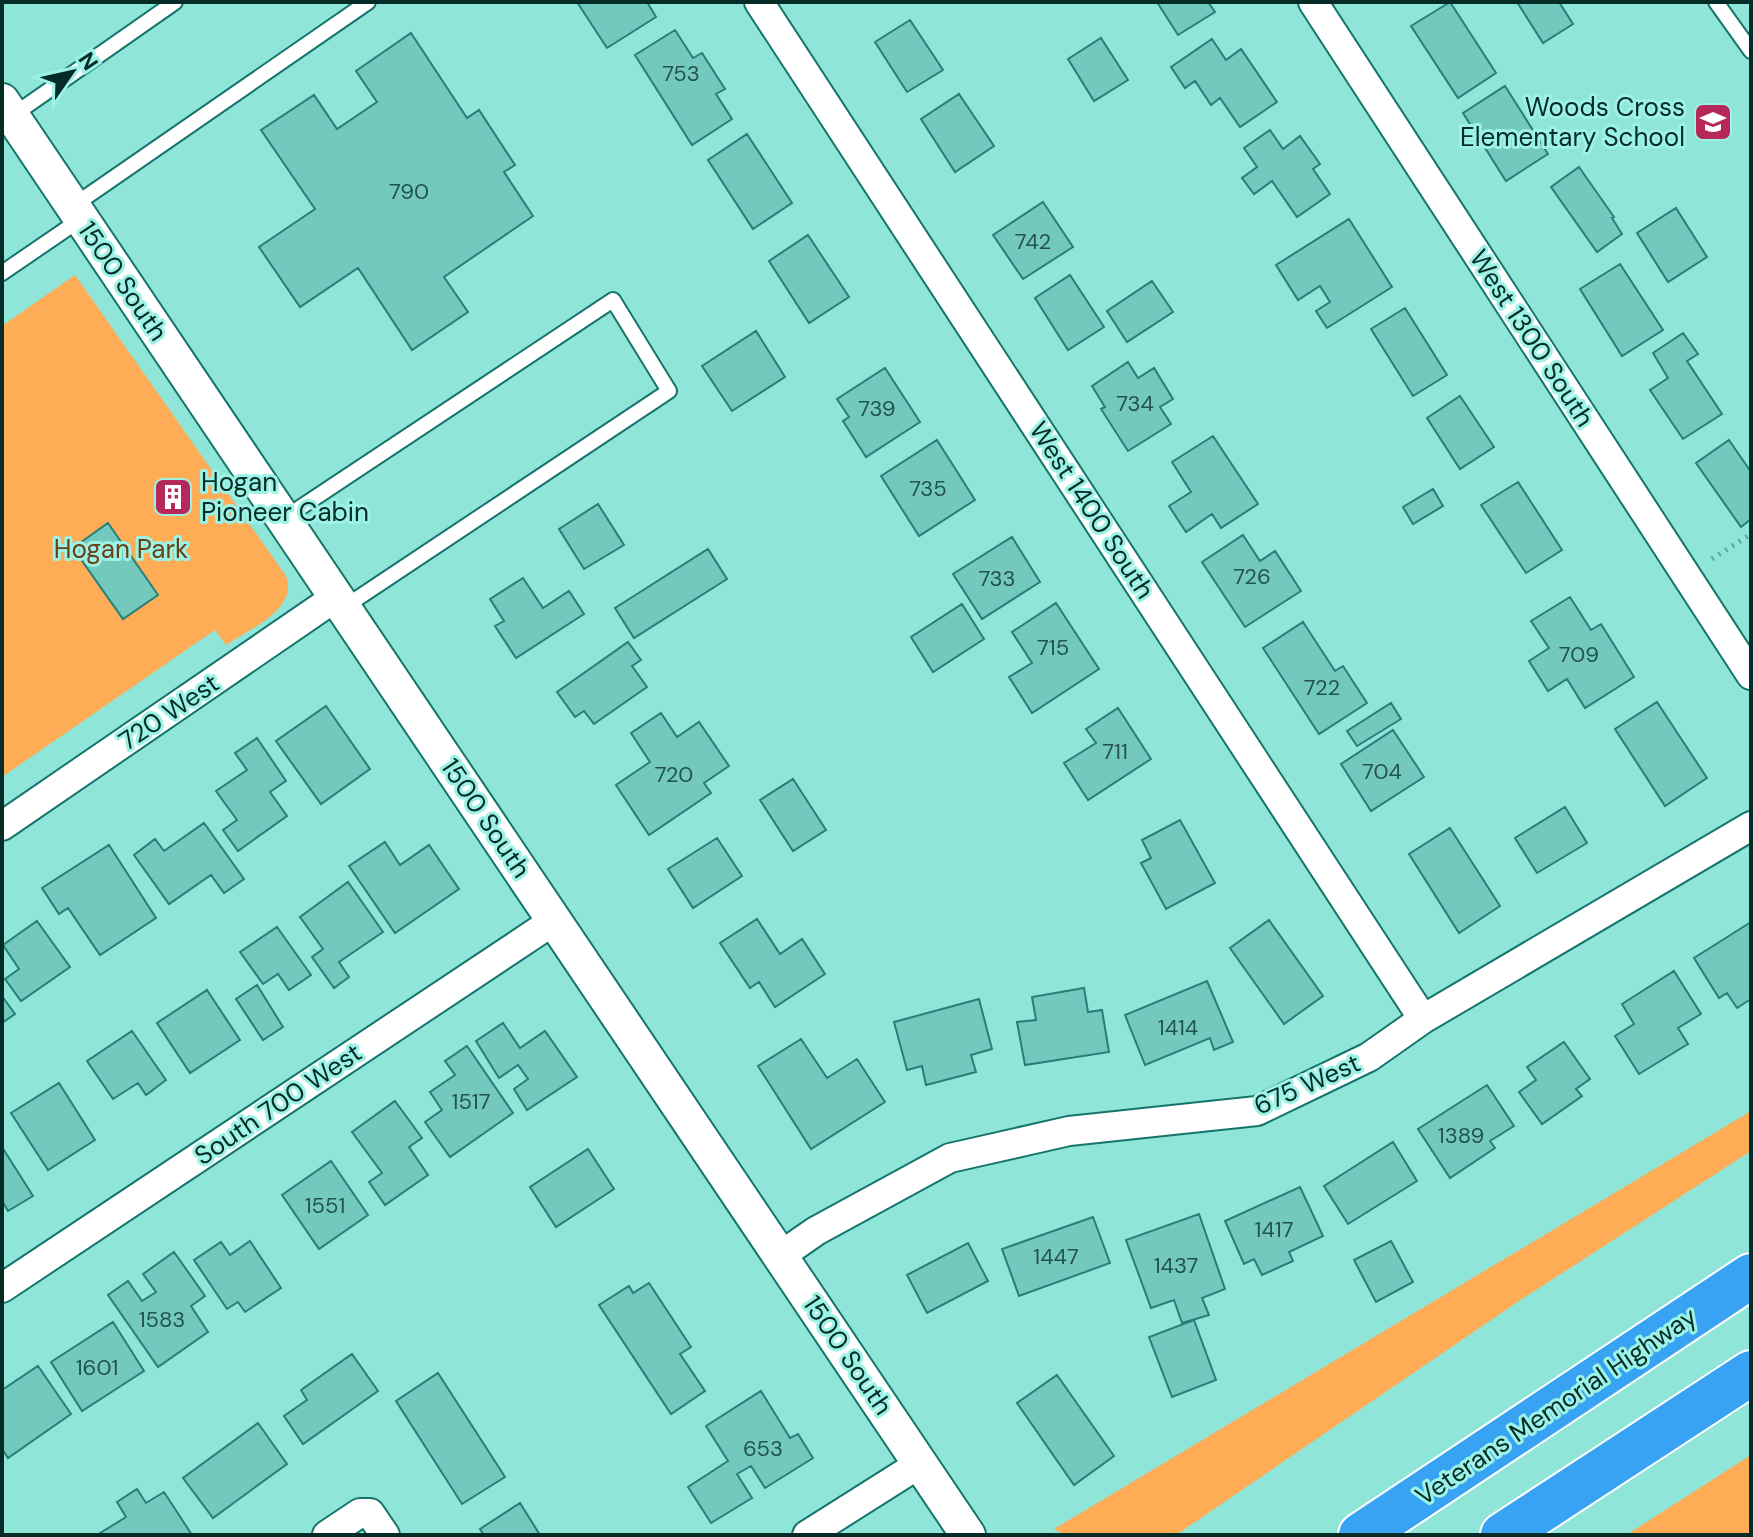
<svg xmlns="http://www.w3.org/2000/svg" width="1753" height="1537" viewBox="0 0 1753 1537" font-family="'DM Sans',sans-serif">
<style>
.green{fill:#feac55}
.building{fill:#74c9be;stroke:#258077;stroke-width:2}
.lines{fill:none;stroke-linecap:round;stroke-linejoin:round}
.service-casing{stroke:#15756c;stroke-width:18}
.minor-casing{stroke:#15756c;stroke-width:32}
.tertiary-casing{stroke:#15756c;stroke-width:38}
.motorway-casing{stroke:#fff;stroke-width:48}
.path{stroke:#5fa39a;stroke-width:5;stroke-dasharray:2 6;stroke-linecap:butt}
.service{stroke:#fff;stroke-width:14}
.minor{stroke:#fff;stroke-width:28}
.tertiary{stroke:#fff;stroke-width:34}
.motorway{stroke:#37a3f2;stroke-width:44}
.labels{text-anchor:middle;dominant-baseline:central;stroke-width:6;stroke-linejoin:round;paint-order:stroke}
.number-label{font-size:22px;fill:#22534e}
.poi-label{font-size:26px;fill:#062c28;stroke:#9df2e6;text-anchor:end}
.street-label{font-size:26px;fill:#062c28;stroke:#9df2e6}
.park-label{font-size:26px;fill:#684114;stroke:#9df2e6}
</style>
<rect width="100%" height="100%" fill="#90e5d9"/>
<!-- green -->
<path class="green" d="M75,275l211,301c13,33 -37,53 -60,69l-11,-15 -213,147v-451z
M1751,1111v40l-232,150 -343,234h-111l-11,-6z
M1751,1455v80h-125l2,-1z"/>
<!-- building -->
<path class="building" d="M577,2h70l9,15 -49,31z
M1157,2h51l7,10 -37,23z
M1450,2l46,71 -38,25 -47,-72z
M1517,2h42l14,22 -30,19z
M910,20l33,50 -36,22 -32,-50z
M675,30l18,28 9,-5 23,36 -9,5 16,25 -40,26 -57,-90z
M411,33l56,85 12,-8 36,55 -11,7 29,44 -89,61 24,35 -56,38 -54,-82 -58,39 -41,-60 56,-38 -54,-79 53,-35 23,34 40,-27 -21,-31z
M1101,38l27,42 -34,21 -26,-42z
M1212,39l14,21 15,-11 36,53 -37,25 -20,-29 -9,7 -16,-24 -10,7 -14,-21z
M1505,86l43,68 -42,27 -43,-68z
M959,94l35,52 -39,26 -34,-53z
M1270,130l13,19 17,-13 20,28 -7,5 17,25 -33,23 -25,-36 -18,13 -12,-16 15,-11 -13,-19z
M747,134l45,69 -39,26 -45,-69z
M1579,167l35,50 -2,1 10,16 -25,18 -46,-65z
M1043,202l30,45 -50,32 -30,-44z
M1676,208l31,49 -39,25 -31,-49z
M1349,219l43,68 -65,41 -11,-17 14,-9 -10,-16 -22,14 -22,-35z
M808,235l41,62 -40,26 -40,-62z
M1620,264l43,66 -41,26 -42,-67z
M1070,275l34,52 -36,23 -33,-52z
M1152,281l21,31 -46,30 -20,-31z
M1405,308l42,67 -34,21 -42,-67z
M756,331l29,46 -53,34 -30,-45z
M1683,333l15,21 -11,7 35,53 -39,25 -33,-49 18,-12 -15,-25z
M1128,362l10,16 16,-10 19,31 -13,8 11,17 -43,27 -27,-42 4,-2 -13,-21z
M885,368l35,54 -54,35 -23,-36 6,-4 -12,-18z
M1460,396l34,51 -34,22 -33,-51z
M1213,436l45,68 -37,24 -9,-14 -26,18 -17,-26 22,-14 -19,-30z
M937,440l38,60 -56,36 -38,-60z
M1729,440l22,32v47l-10,8 -45,-64z
M1518,482l44,68 -36,23 -45,-68z
M174,484l12,17 -14,10 -12,-18z
M1433,489l10,17 -30,18 -10,-17z
M598,504l26,41 -40,24 -25,-40z
M108,523l50,72 -35,24 -50,-71z
M1243,535l17,26 15,-10 26,40 -56,36 -43,-65z
M1012,537l28,45 -58,37 -29,-45z
M708,549l19,30 -93,59 -19,-30z
M523,578l20,30 26,-17 15,23 -68,44 -21,-32 9,-5 -14,-22z
M1570,597l21,33 10,-6 33,53 -49,31 -18,-29 -19,12 -19,-30 20,-13 -18,-27z
M1056,603l43,66 -67,44 -23,-36 23,-14 -20,-31z
M962,604l22,35 -51,33 -22,-35z
M1303,622l32,49 8,-5 24,37 -48,31 -56,-86z
M628,642l13,18 -9,6 15,21 -53,37 -10,-13 -9,6 -18,-25z
M1657,702l50,76 -42,28 -50,-77z
M1391,703l10,16 -44,27 -10,-15z
M326,706l44,63 -49,35 -45,-63z
M1118,708l33,51 -63,41 -24,-37 32,-20 -10,-14z
M661,713l16,24 22,-15 30,44 -25,17 7,10 -62,42 -33,-50 34,-23 -19,-29z
M1393,730l31,47 -53,34 -30,-47z
M257,738l29,43 -16,11 17,24 -49,35 -15,-21 14,-10 -21,-29 31,-21 -12,-17z
M793,779l33,51 -33,21 -33,-51z
M1565,807l22,36 -50,30 -22,-35z
M1180,820l35,63 -49,26 -25,-46 10,-5 -9,-18z
M204,823l40,56 -20,14 -13,-18 -42,29 -35,-49 21,-16 9,12z
M1450,828l50,78 -41,27 -50,-79z
M717,838l25,38 -49,32 -25,-39z
M385,842l15,23 29,-20 30,44 -64,44 -46,-67z
M109,845l47,73 -56,37 -32,-47 -9,6 -17,-26z
M348,882l35,50 -44,30 10,15 -15,11 -22,-31 11,-8 -23,-32z
M757,919l23,35 22,-15 23,35 -50,33 -16,-25 -9,6 -30,-45z
M1269,920l54,76 -39,28 -54,-76z
M37,921l33,46 -49,34 -16,-22 14,-10 -16,-24z
M1751,922v77l-14,9 -10,-15 -8,5 -25,-40z
M277,927l34,48 -22,15 -11,-16 -15,10 -23,-32z
M1674,971l27,43 -23,14 10,16 -49,30 -24,-38 19,-12 -12,-20z
M1207,981l26,61 -19,8 -4,-12 -65,27 -20,-50z
M257,985l26,42 -20,13 -27,-41z
M1084,988l4,24 14,-2 7,42 -84,13 -8,-43 19,-2 -4,-23z
M207,990l33,50 -50,33 -33,-50z
M2,996l13,18 -13,9z
M979,999l13,50 -21,6 5,17 -50,13 -4,-19 -15,4 -13,-48z
M503,1023l17,25 25,-17 32,46 -50,33 -13,-21 14,-10 -10,-14 -19,13 -23,-37z
M132,1031l34,49 -20,15 -8,-12 -25,16 -26,-38z
M801,1039l26,39 30,-19 28,43 -74,47 -53,-83z
M1564,1042l26,37 -14,10 6,7 -40,28 -23,-32 17,-12 -9,-13z
M467,1046l46,67 -63,44 -25,-35 17,-12 -12,-18 25,-17 -10,-14z
M59,1083l36,57 -47,30 -37,-57z
M1487,1085l27,41 -24,15 5,7 -45,30 -32,-49z
M395,1101l27,37 -13,9 19,28 -43,30 -16,-23 13,-9 -30,-41z
M1393,1142l24,39 -69,43 -24,-38z
M2,1147l31,49 -25,15 -6,-10z
M588,1149l26,40 -58,38 -26,-40z
M331,1161l37,54 -49,34 -37,-54z
M1300,1187l23,49 -34,16 4,9 -31,14 -8,-16 -10,5 -19,-43z
M1199,1214l26,75 -23,9 7,17 -27,8 -8,-23 -23,8 -25,-68z
M1093,1217l17,46 -91,33 -17,-47z
M250,1241l31,47 -36,24 -7,-10 -11,7 -33,-49 27,-18 9,13z
M1391,1241l22,41 -37,20 -22,-42z
M968,1243l20,38 -61,32 -20,-38z
M174,1252l31,44 -14,10 17,26 -50,35 -50,-72 20,-14 14,20 14,-9 -13,-18z
M649,1283l42,64 -11,7 25,37 -34,23 -72,-109 30,-19 4,7z
M1194,1320l22,60 -44,17 -23,-60z
M113,1322l31,49 -62,40 -31,-49z
M352,1354l26,37 -75,53 -19,-28 23,-16 -6,-10z
M38,1366l33,48 -63,44 -6,-9v-59z
M438,1373l67,104 -43,27 -66,-103z
M1057,1375l57,81 -40,29 -57,-82z
M761,1391l29,47 8,-4 15,24 -48,30 -14,-22 -14,8 15,24 -41,25 -23,-36 40,-26 -22,-35z
M258,1423l29,41 -74,54 -30,-40z
M137,1489l9,14 18,-11 28,43h-95l29,-18 -9,-15z
M520,1503l20,32h-56l-4,-6z"/>
<g class="lines">
<!-- service casing -->
<g class="service-casing">
<path id="service" d="M1716,2l35,49
M12,116l163,-114
M73,206l295,-204
M2,273l79,-54
M283,519l330,-219 56,91 -326,217"/>
</g>
<!-- minor casing -->
<g class="minor-casing">
<path id="minor" d="M759,2l664,1017
M1313,2l438,673
M2,826l334,-229
M780,1256l36,-25 134,-73 119,-27 188,-20 112,-54 54,-38 328,-193
M2,1288l553,-368
M327,1535l33,-22h10l15,22
M807,1535l114,-72"/>
</g>
<!-- tertiary casing -->
<g class="tertiary-casing">
<path id="tertiary" d="M2,101l966,1434"/>
</g>
<!-- motorway casing -->
<g class="motorway-casing">
<path id="motorway" d="M1361,1535l390,-259
M1503,1535l248,-162"/>
</g>
<!-- path -->
<path class="path" d="M1712,559l39,-25"/>
<!-- service -->
<use href="#service" class="service"/>
<!-- minor -->
<use href="#minor" class="minor"/>
<!-- tertiary -->
<use href="#tertiary" class="tertiary"/>
<!-- motorway -->
<use href="#motorway" class="motorway"/>
</g>
<!-- icons -->
<defs>
<g id="school-square" transform="scale(2)"><rect x="-9" y="-9" width="18" height="18" rx="4" fill="#b6275a" stroke="#9df2e6"/><path d="M0-5L7-2L0 1L-7-2ZM-4 1L0 2.5L4 1V4Q0 6-4 4Z" fill="#fff"/></g>
<g id="building-square" transform="scale(2)"><rect x="-9" y="-9" width="18" height="18" rx="4" fill="#b6275a" stroke="#9df2e6"/><path d="M-4-6H4V6H1V3H-1V6H-4ZM-2.5-4.3h1.7v1.8h-1.7ZM.8-4.3h1.7v1.8H.8ZM-2.5-1h1.7V.8h-1.7ZM.8-1h1.7V.8H.8Z" fill="#fff"/></g>
</defs>
<g fill-rule="evenodd">
<use href="#school-square" x="1713" y="122"/>
<use href="#building-square" x="173" y="497"/>
</g>
<g class="labels">
<!-- number labels -->
<g class="number-label">
<text x="681" y="73">753</text>
<text x="409" y="191">790</text>
<text x="1033" y="241">742</text>
<text x="1135" y="403">734</text>
<text x="877" y="408">739</text>
<text x="928" y="488">735</text>
<text x="1252" y="576">726</text>
<text x="997" y="578">733</text>
<text x="1053" y="647">715</text>
<text x="1579" y="654">709</text>
<text x="1322" y="687">722</text>
<text x="1115" y="751">711</text>
<text x="1382" y="771">704</text>
<text x="674" y="774">720</text>
<text x="1178" y="1027">1414</text>
<text x="471" y="1101">1517</text>
<text x="1461" y="1135">1389</text>
<text x="325" y="1205">1551</text>
<text x="1274" y="1229">1417</text>
<text x="1056" y="1256">1447</text>
<text x="1176" y="1265">1437</text>
<text x="162" y="1319">1583</text>
<text x="97" y="1367">1601</text>
<text x="763" y="1448">653</text>
</g>
<!-- poi labels -->
<g class="poi-label">
<text x="1685" y="107">Woods Cross<tspan x="1685" dy="30">Elementary School</tspan></text>
<text x="201" y="482" text-anchor="start">Hogan<tspan x="201" dy="30">Pioneer Cabin</tspan></text>
</g>
<!-- street labels -->
<g class="street-label">
<text transform="translate(123 281) rotate(56)">1500 South</text>
<text transform="translate(1532 338) rotate(57)">West 1300 South</text>
<text transform="translate(1092 510) rotate(57)">West 1400 South</text>
<text transform="translate(169 712) rotate(-34)">720 West</text>
<text transform="translate(486 818) rotate(56)">1500 South</text>
<text transform="translate(1307 1084) rotate(-24)">675 West</text>
<text transform="translate(278 1104) rotate(-34)">South 700 West</text>
<text transform="translate(848 1355) rotate(56)">1500 South</text>
<text transform="translate(1556 1406) rotate(-34)">Veterans Memorial Highway</text>
</g>
<!-- park labels -->
<g class="park-label">
<text x="121" y="549">Hogan Park</text>
</g>
</g>
<!-- border -->
<rect width="1753" height="1537" fill="none" stroke="#062c28" stroke-width="8"/>
<!-- north arrow -->
<g transform="translate(72 72) rotate(56)" stroke="#9df2e6" stroke-width="6" paint-order="stroke">
<path d="M0-6L14 30L0 20L-14 30Z" fill="#062c28"/>
<text y="-12" font-size="22" font-weight="bold" text-anchor="middle" fill="#062c28">N</text>
</g>
</svg>
